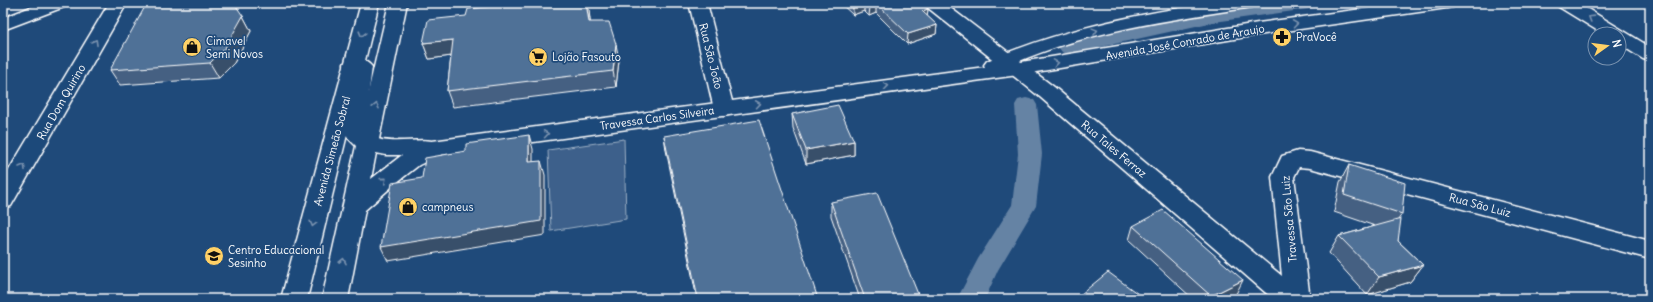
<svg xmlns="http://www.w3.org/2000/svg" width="1653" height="302" viewBox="0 0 1653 302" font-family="Delius,sans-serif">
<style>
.green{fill:#3c618b;stroke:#9eb0c5}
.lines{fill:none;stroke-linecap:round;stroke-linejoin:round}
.canal{fill:#6583a4;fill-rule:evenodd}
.minor-casing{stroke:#fff;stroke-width:3}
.secondary-casing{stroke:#fff;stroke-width:3}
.primary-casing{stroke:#fff;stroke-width:3}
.minor{fill:#1f4a7a;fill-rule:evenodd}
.secondary{fill:#1f4a7a;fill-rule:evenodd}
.primary{fill:#1f4a7a;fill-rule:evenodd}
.wall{fill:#456182;stroke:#fff}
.shaded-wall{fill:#384f6a;stroke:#fff}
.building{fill:#507197;stroke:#fff}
.oneway{stroke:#7992af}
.labels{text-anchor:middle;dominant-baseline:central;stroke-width:3.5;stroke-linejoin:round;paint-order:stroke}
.poi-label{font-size:11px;fill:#fff;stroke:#1f4a7a;text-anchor:start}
.street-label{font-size:11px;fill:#fff;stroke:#1f4a7a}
</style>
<rect width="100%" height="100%" fill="#1f4a7a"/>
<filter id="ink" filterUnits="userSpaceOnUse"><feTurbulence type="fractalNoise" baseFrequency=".025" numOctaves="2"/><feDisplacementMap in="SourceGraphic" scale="8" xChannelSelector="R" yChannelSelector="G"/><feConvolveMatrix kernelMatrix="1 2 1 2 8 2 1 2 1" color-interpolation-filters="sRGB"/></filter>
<g filter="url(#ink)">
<!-- green -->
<path class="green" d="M624,139l2,80 -75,12 -3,-81z"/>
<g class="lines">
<!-- canal -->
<path class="canal" d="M1267,3h50l-2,4 -7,2 -94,13 -145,32 -7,-2 -3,-4 3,-4 7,-2 145,-32z
M1026,98l8,2 3,5 5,49 -6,52 -38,64 -13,29h-28l21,-40 34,-54 6,-51 -3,-49 3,-5z"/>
<!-- minor casing -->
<g class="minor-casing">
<path id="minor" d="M109,3h18l-116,203 -8,2v-28z
M689,3h18l27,106 -3,5 -7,2 -7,-2 -3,-5z
M924,3h20l110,84 228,189 -10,-99 10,-21 16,-5 12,1 340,89v18l-340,-91 -11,-1 -5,10 16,122h-37l-233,-202 -113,-90z
M1556,3h22l72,44v14l-7,-2 -24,-15v-10h-16l-44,-27z"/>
</g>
<!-- secondary casing -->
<g class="secondary-casing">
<path id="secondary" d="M41,3h26l-3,4 -61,23v-12z
M361,3h18l-72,296h-26z
M389,3h18l-29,141 -3,5 -8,2 -8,-2 -3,-5z"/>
</g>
<!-- primary casing -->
<g class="primary-casing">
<path id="primary" d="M1210,3h45l-3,4 -6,1c-78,12 -158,23 -231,55l243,-40 149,-20h49l-3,4 -6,1 -189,27 -240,40 -578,80 -21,10 -23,18 -31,27 -17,89h-26l34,-153 -8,-8 -4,-10 8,-54v-4l-5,-2 -3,-4 3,-4c9,-3 19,-1 25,7l-7,54c1,31 47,16 67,20l553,-74 -1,-2 3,-4c72,-31 146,-46 223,-58zM376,153l10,2h16l-31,24z"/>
</g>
<!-- minor -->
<use href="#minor" class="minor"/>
<!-- secondary -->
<use href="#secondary" class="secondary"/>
<!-- primary -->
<use href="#primary" class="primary"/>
</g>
<!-- wall -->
<path class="wall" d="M840,3h80l8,6 -1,7 10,9 -1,9 -29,10 -31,-31 -7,3 -5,-5 -11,4z
M589,10l1,12 29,38 -3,27 -163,20 -6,-16 4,-35 -22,3 -6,-16z
M243,16l8,15 -17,32 -15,15 -99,7 -10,-15z
M792,114l62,27v14l-48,9 -13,-36z
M664,136l154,163h-121l-31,-149z
M1349,165l53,49 -4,6v21l25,24 -13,17 -43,13 -38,-42 10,-17 36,-10 -41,-14 6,-30z
M831,202l89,97h-60l-29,-83z
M1133,226l103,68 -10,5h-33l-64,-59z"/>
<!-- shaded-wall -->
<path class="shaded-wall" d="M586,3h1l2,7 3,28 -3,-16z
M860,3h4v8l-11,4v-10z
M876,3v10l-7,3 1,-9z
M928,9l-1,9 -5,-7z
M243,16l8,15 -17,32 -15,15 -9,-15z
M937,25l-1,9 -29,10 1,-10z
M453,40l6,15 -30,4 -6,-16z
M616,44l3,16 -3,27 -3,-16z
M529,135l4,14v27l-4,-14z
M854,141v14l-48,9v-14z
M541,161l4,14v60l-157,26 -7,-14z
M1423,265l-13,17 -43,13 12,-18z
M1243,280l-7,14 -10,5h-17l2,-3z"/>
<!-- building -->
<path class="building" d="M147,3h87l9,13 -18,32 -15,15 -100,7z
M519,3h67l3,19h20l7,22 -3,27 -166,20 6,-51 -30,3 5,-23 38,-4 2,-7z
M850,3h10l-7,2z
M865,3h55l8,6 -6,2 15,14 -29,9 -32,-31 -6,4z
M838,105l16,36 -48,9 -14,-36z
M759,120l59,179h-120l-34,-163z
M529,135v27l12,-1v60l-160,26 11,-64 30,-5 3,-20 41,-7v-7z
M1349,165l56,18 -3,31 -58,-19z
M877,193l43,106h-55l-34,-97z
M1163,210l80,70 -32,16 -78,-70z
M1401,219l-3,22 25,24 -44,12 -40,-41z
M1108,272l37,27h-70z"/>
<!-- one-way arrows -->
<defs><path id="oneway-chevron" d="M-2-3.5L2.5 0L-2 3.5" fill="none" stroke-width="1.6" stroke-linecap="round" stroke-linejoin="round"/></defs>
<g class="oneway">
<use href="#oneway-chevron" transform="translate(1591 18) rotate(-148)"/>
<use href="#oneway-chevron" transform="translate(1295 24) rotate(-8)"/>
<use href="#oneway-chevron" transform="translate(1095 31) rotate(-15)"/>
<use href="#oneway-chevron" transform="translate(362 34) rotate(105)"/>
<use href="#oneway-chevron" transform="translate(95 42) rotate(-60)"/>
<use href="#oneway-chevron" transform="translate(1056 63) rotate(-9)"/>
<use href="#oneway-chevron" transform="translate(886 86) rotate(-8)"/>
<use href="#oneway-chevron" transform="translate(758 104) rotate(-8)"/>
<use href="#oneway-chevron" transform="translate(376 106) rotate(-78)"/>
<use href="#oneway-chevron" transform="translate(546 134) rotate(-8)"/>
<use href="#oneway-chevron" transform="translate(23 167) rotate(-60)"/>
<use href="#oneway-chevron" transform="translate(384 180) rotate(-41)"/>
<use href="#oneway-chevron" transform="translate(313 224) rotate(104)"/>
<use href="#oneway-chevron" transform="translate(343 261) rotate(-78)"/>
</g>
</g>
<!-- icons -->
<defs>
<g id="pharmacy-disc" transform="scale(1)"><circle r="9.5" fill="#ffd166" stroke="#1f4a7a"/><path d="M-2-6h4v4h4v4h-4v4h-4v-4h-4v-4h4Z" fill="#111"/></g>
<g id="shop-disc" transform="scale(1)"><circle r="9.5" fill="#ffd166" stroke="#1f4a7a"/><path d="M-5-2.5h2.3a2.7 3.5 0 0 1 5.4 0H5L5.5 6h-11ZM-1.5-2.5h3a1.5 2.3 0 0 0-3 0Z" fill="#111"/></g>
<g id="supermarket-disc" transform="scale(1)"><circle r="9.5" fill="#ffd166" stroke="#1f4a7a"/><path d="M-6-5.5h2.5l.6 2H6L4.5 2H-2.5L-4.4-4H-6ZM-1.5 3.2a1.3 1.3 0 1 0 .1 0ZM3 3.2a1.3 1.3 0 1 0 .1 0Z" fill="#111"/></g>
<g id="school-disc" transform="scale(1)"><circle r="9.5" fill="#ffd166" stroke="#1f4a7a"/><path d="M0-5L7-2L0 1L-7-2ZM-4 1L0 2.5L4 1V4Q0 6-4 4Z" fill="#111"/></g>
</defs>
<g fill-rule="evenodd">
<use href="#pharmacy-disc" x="1282" y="37"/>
<use href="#shop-disc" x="192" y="47"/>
<use href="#supermarket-disc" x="538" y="57"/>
<use href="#shop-disc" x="408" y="207"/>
<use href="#school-disc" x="214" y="256"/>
</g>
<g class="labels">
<!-- poi labels -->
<g class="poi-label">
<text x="1296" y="37">PraVocê</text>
<text x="206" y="41">Cimavel<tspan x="206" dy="13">Semi Novos</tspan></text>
<text x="552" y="57">Lojão Fasouto</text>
<text x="422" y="207">campneus</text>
<text x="228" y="250">Centro Educacional<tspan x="228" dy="13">Sesinho</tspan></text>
</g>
<!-- street labels -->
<g class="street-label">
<text transform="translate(1185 42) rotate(-10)">Avenida José Conrado de Araujo</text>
<text transform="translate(711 56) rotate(76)">Rua São João</text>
<text transform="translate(61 102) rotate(-60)">Rua Dom Quirino</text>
<text transform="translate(657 118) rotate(-8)">Travessa Carlos Silveira</text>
<text transform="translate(1114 149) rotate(40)">Rua Tales Ferraz</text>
<text transform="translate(332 151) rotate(-75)">Avenida Simeão Sobral</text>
<text transform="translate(1480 205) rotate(15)">Rua São Luiz</text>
<text transform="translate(1289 219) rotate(-95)">Travessa São Luiz</text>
</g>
</g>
<!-- margin -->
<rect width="1653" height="302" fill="none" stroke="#1f4a7a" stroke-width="16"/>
<rect x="8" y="8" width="1637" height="286" fill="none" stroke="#fff" stroke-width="1.5" filter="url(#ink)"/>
<!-- north arrow -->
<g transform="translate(1607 46) rotate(76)"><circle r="19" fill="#1f4a7a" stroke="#7992af"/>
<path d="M0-3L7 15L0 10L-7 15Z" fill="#ffd166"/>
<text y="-6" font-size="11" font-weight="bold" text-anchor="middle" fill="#ffffff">N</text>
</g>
</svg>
